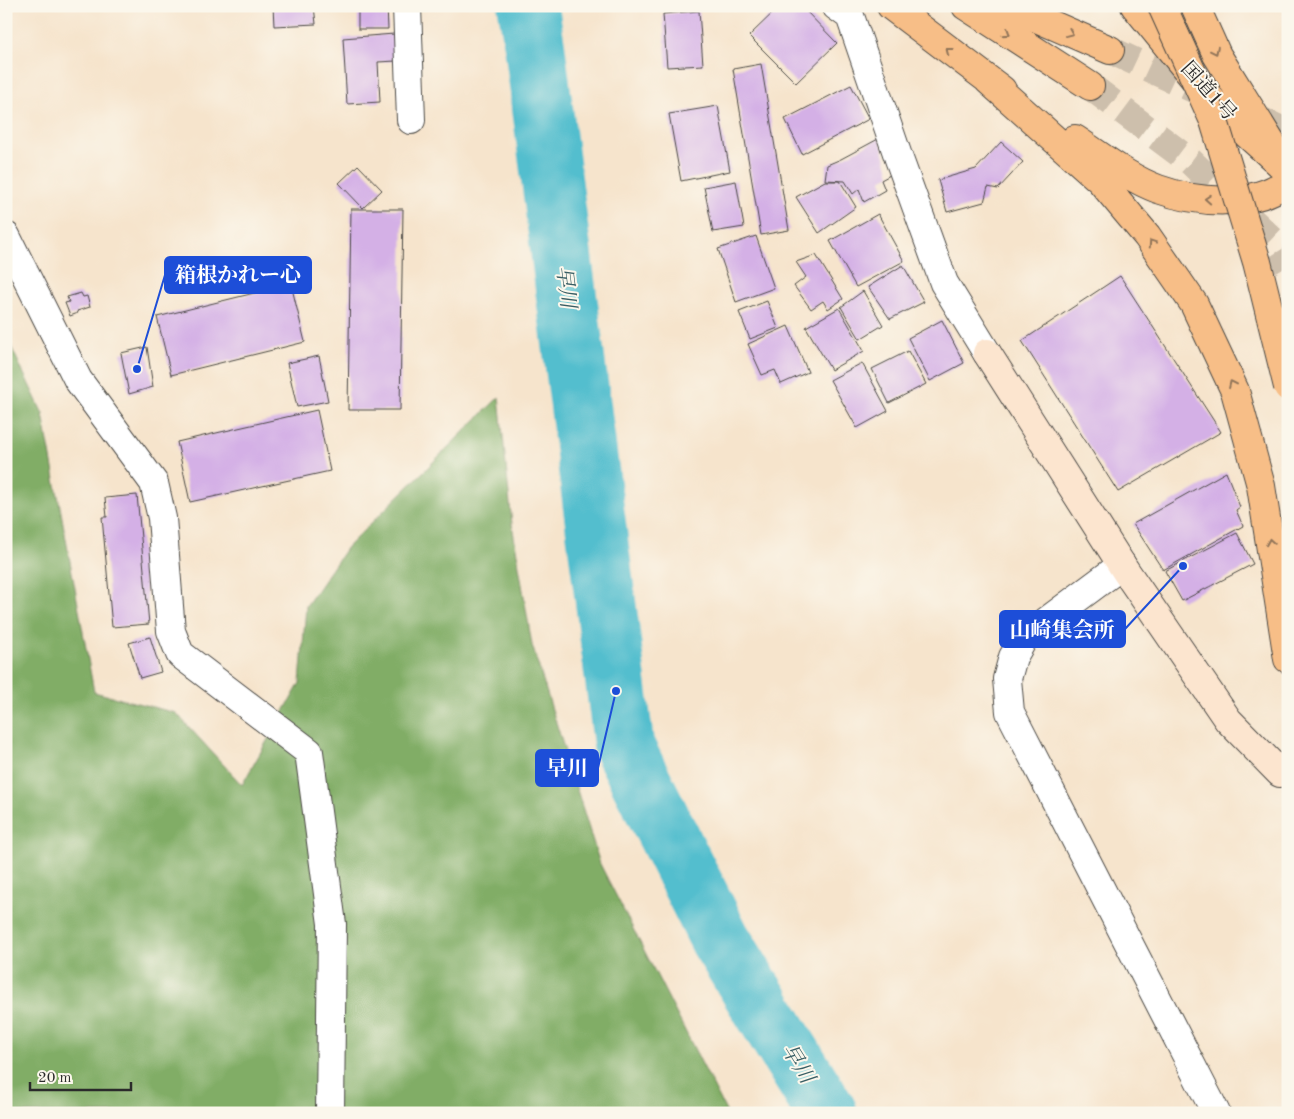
<svg xmlns="http://www.w3.org/2000/svg" width="1294" height="1119" viewBox="0 0 1294 1119" font-family="'Old Standard TT','Noto Serif JP',serif">
<style>
.forest{fill:#81ad66;stroke:#566c48}
.lines{fill:none;stroke-linecap:round;stroke-linejoin:round}
.river{stroke:#53bece;stroke-width:61}
.building{fill:#d4b0e6}
.highway-tunnel{stroke:#cdbfac;stroke-width:28;stroke-dasharray:28 14;stroke-linecap:butt}
.street-casing{stroke:#494743;stroke-width:30}
.secondary-casing{stroke:#494743;stroke-width:30}
.highway-casing{stroke:#494743;stroke-width:30}
.street{stroke:#fff;stroke-width:28}
.secondary{stroke:#fce5cf;stroke-width:28}
.highway{stroke:#f7be87;stroke-width:28}
.highway-bridge-casing{stroke:#494743;stroke-width:30;stroke-linecap:butt}
.highway-bridge{stroke:#f7be87;stroke-width:28}
.oneway{stroke:#917459}
.labels{text-anchor:middle;dominant-baseline:central;stroke-width:4;stroke-linejoin:round;paint-order:stroke}
.street-label{font-size:20px;fill:#2b2b2b;stroke:#fbf7ec}
.water-label{font-size:21px;font-style:italic;fill:#395e64;stroke:#fbf7ec}
.leader{fill:none;stroke:#1d4ed8;stroke-width:2}
.callout-dot{fill:#1d4ed8;stroke:#fbf7ec;stroke-width:2}
.callout{fill:#1d4ed8;stroke:#1d4ed8;stroke-width:2}
.callout-label{font-size:21px;text-anchor:middle;font-weight:bold;fill:#fff}
</style>
<rect width="100%" height="100%" fill="#fbf7ec"/>
<filter id="ink" filterUnits="userSpaceOnUse"><feTurbulence type="fractalNoise" baseFrequency=".02" numOctaves="2"/><feDisplacementMap in="SourceGraphic" scale="10" xChannelSelector="R" yChannelSelector="G"/><feConvolveMatrix kernelMatrix="1 2 1 2 8 2 1 2 1" color-interpolation-filters="sRGB"/></filter>
<filter id="wash" filterUnits="userSpaceOnUse"><feTurbulence type="fractalNoise" baseFrequency=".0096" numOctaves="4" result="noise"/><feDisplacementMap in="SourceGraphic" scale="20" xChannelSelector="R" yChannelSelector="G"/><feGaussianBlur stdDeviation="1.12" result="paint"/><feColorMatrix in="noise" values="0 0 0 0 0 0 0 0 0 0 0 0 0 0 0 0 0 1.4 0 .05"/><feComposite in="paint" operator="in"/></filter>
<g filter="url(#wash)">
<rect width="100%" height="100%" fill="#f6e4cc"/>
<!-- forest -->
<path class="forest" d="M6,336l37,78 51,278 82,21 66,72 58,-102 6,-77 41,-59 152,-150 13,127 20,121 68,219 127,249h-721z"/>
<g class="lines">
<!-- river -->
<path class="river" d="M528,6l7,43 89,698 96,192 107,174"/>
</g>
<g id="blocks">
<!-- building -->
<path class="building" d="M273,6h41l2,18 -42,2z
M358,6h29l1,23h-30z
M780,6h21l36,37 -41,40 -47,-47z
M699,11l4,54 -36,2 -4,-53z
M394,34l2,27 -18,1 2,40 -33,2 -4,-66z
M761,64l28,166 -28,5 -28,-166z
M851,85l18,34 -67,35 -17,-35z
M718,106l12,65 -49,10 -12,-67z
M880,138l10,37 -9,5 4,10 -21,12 -5,-13 -6,5 -8,-13 -20,-1 2,-15 14,-6z
M1001,142l22,20 -25,27 -10,-2 -4,15 -37,10 -9,-32 38,-11z
M358,165l24,25 -19,18 -24,-25z
M736,181l8,46 -31,5 -9,-45z
M825,181h15l16,26 -37,26 -23,-36z
M351,209h52l-3,201h-52z
M878,214l26,47 -48,26 -26,-46z
M756,236l18,52 -38,14 -18,-53z
M816,255l27,44 -15,10 -5,-8 -12,8 -17,-23 12,-9 -10,-15z
M903,265l21,37 -34,17 -22,-32z
M1120,276l101,156 -103,60 -96,-151z
M291,284l14,58 -134,33 -14,-58z
M863,291l20,34 -23,14 -19,-32z
M81,293l2,4 4,-1 3,11 -13,4 1,2 -8,3 -5,-13 4,-1 -2,-5z
M767,301l11,27 -28,11 -11,-27z
M839,308l25,43 -33,19 -25,-43z
M942,320l22,43 -34,18 -22,-43z
M788,326l20,46 -27,12 -6,-14 -13,5 -14,-31z
M147,347l6,40 -24,7 -8,-41z
M908,351l18,33 -37,19 -17,-34z
M319,356l9,45 -31,6 -10,-44z
M862,363l26,48 -31,17 -27,-48z
M317,410l13,61 -140,31 -13,-60z
M1226,472l14,35 -4,3 7,16 -80,44 -30,-46z
M137,495l12,129 -37,3 -10,-110h5l-2,-19z
M1237,533l16,31 -71,37 -17,-30z
M150,637l11,35 -21,6 -11,-35z"/>
</g>
</g>
<g filter="url(#ink)">
<use href="#blocks" fill-opacity="0" stroke="#494743" stroke-width="1"/>
<g class="lines">
<!-- highway-tunnel -->
<path class="highway-tunnel" d="M1110,50l178,83
M1090,86l101,76 82,79 15,25"/>
<!-- street casing -->
<g class="street-casing">
<path id="street" d="M407,6l4,114
M836,6l14,10 49,143 45,124 43,70
M6,236l72,144 76,103 8,35 9,113 9,23 129,98 23,172 -2,189
M1122,565l-98,73 -11,19 -6,22 3,33 206,401"/>
</g>
<!-- secondary casing -->
<g class="secondary-casing">
<path id="secondary" d="M987,353l138,217 103,150 52,53"/>
</g>
<!-- highway casing -->
<g class="highway-casing">
<path id="highway" d="M891,6l111,84
M966,6l124,80
M1009,6l101,44
M1135,6l84,103 69,62
M1195,6l22,49 55,89
M988,80l112,100 47,56 47,68 41,87 26,95 27,173
M1075,139c26,17 53,39 83,50 39,14 95,19 130,-8"/>
</g>
<!-- street -->
<use href="#street" class="street"/>
<!-- secondary -->
<use href="#secondary" class="secondary"/>
<!-- highway -->
<use href="#highway" class="highway"/>
<!-- highway-bridge casing -->
<g class="highway-bridge-casing">
<path id="highway-bridge" d="M1162,6l52,115 43,141 31,125"/>
</g>
<!-- highway-bridge -->
<use href="#highway-bridge" class="highway-bridge"/>
</g>
<!-- one-way arrows -->
<defs><path id="oneway-chevron" d="M-2-3.5L2.5 0L-2 3.5" fill="none" stroke-width="1.6" stroke-linecap="round" stroke-linejoin="round" transform="scale(1.25)"/></defs>
<g class="oneway">
<use href="#oneway-chevron" transform="translate(1007 33) rotate(33)"/>
<use href="#oneway-chevron" transform="translate(1070 33) rotate(23)"/>
<use href="#oneway-chevron" transform="translate(949 51) rotate(-142)"/>
<use href="#oneway-chevron" transform="translate(1215 51) rotate(64)"/>
<use href="#oneway-chevron" transform="translate(1208 199) rotate(-176)"/>
<use href="#oneway-chevron" transform="translate(1152 243) rotate(-124)"/>
<use href="#oneway-chevron" transform="translate(1232 384) rotate(-115)"/>
<use href="#oneway-chevron" transform="translate(1270 542) rotate(-99)"/>
</g>
</g>
<g class="labels">
<!-- street labels -->
<g class="street-label">
<text transform="translate(1208 92) rotate(48)">国道1号</text>
</g>
<!-- water labels -->
<g class="water-label">
<text transform="translate(565 287) rotate(83)">早川</text>
<text transform="translate(797 1064) rotate(58)">早川</text>
</g>
</g>
<!-- callouts -->
<path class="leader" d="M137 369L165 275M1183 566L1125 629M616 691L598 768"/>
<g class="callout-dot">
<circle cx="137" cy="369" r="5"/>
<circle cx="1183" cy="566" r="5"/>
<circle cx="616" cy="691" r="5"/>
</g>
<g class="callout">
<rect x="165" y="257" width="146" height="36" rx="5"/>
<rect x="1000" y="611" width="125" height="36" rx="5"/>
<rect x="536" y="750" width="62" height="36" rx="5"/>
</g>
<g class="callout-label">
<text x="238" y="282">箱根かれー心</text>
<text x="1062" y="637">山崎集会所</text>
<text x="567" y="775">早川</text>
</g>
<!-- margin -->
<rect width="1294" height="1119" fill="none" stroke="#fbf7ec" stroke-width="25"/>
<!-- scale -->
<path d="M30 1082v8h101v-8" fill="none" stroke="#2b2b2b" stroke-width="2.5"/>
<text x="38" y="1082" font-size="15" fill="#2b2b2b" stroke="#fbf7ec" stroke-width="4" paint-order="stroke">20 m</text>
</svg>
